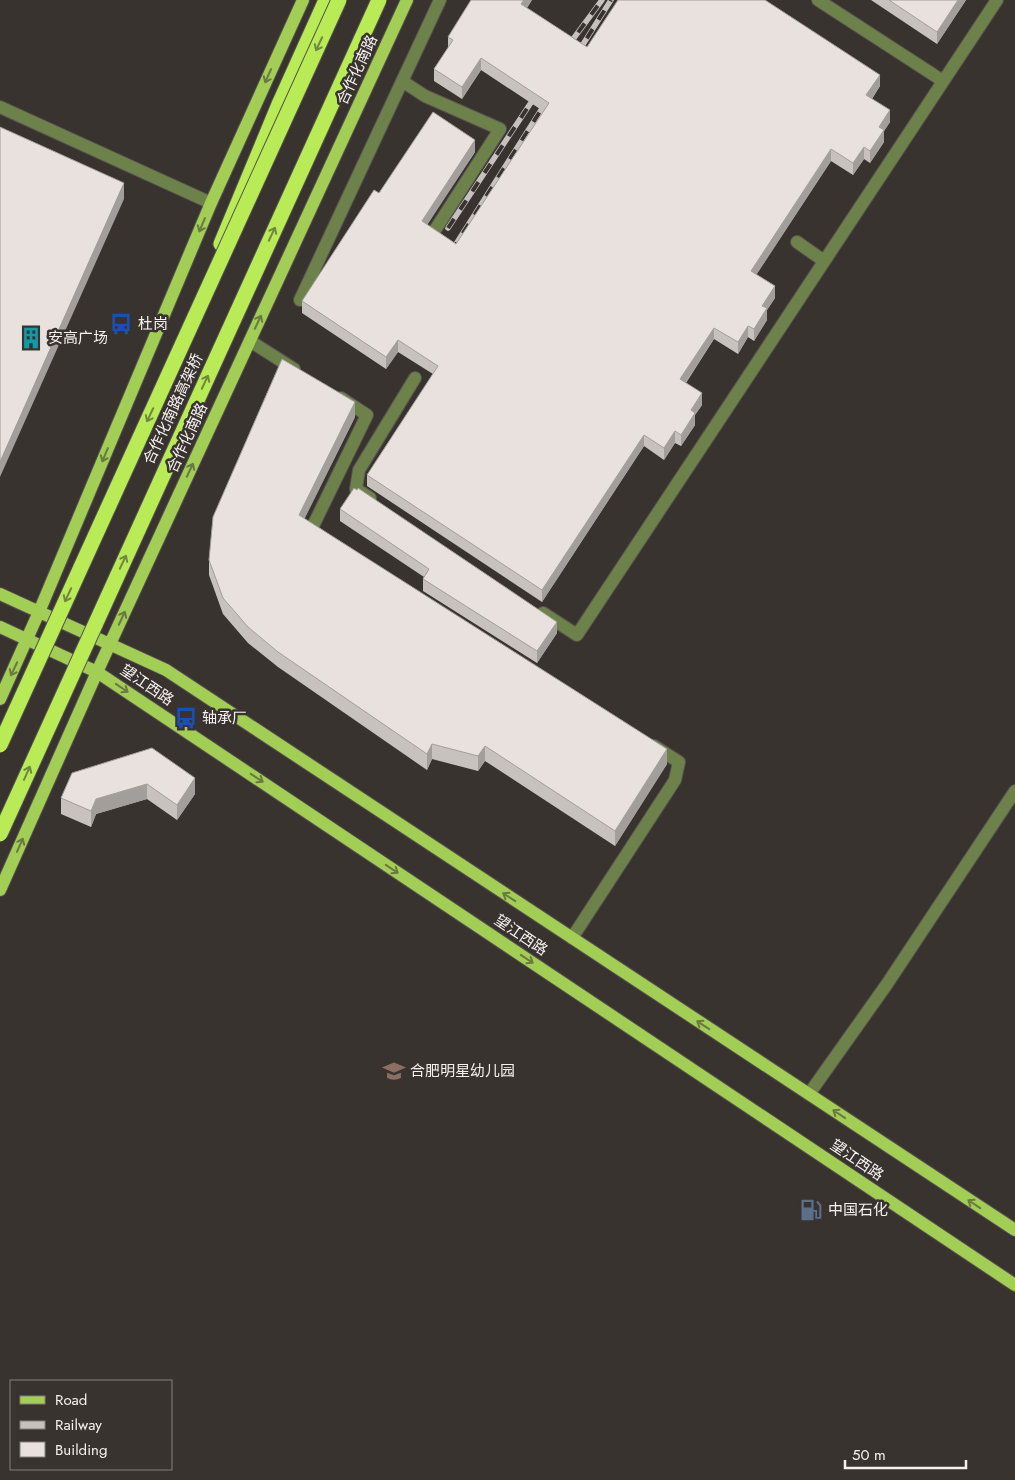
<svg xmlns="http://www.w3.org/2000/svg" width="1015" height="1480" viewBox="0 0 1015 1480" font-family="Jost,'Noto Sans SC',sans-serif">
<style>
.lines{fill:none;stroke-linecap:round;stroke-linejoin:round}
.minor-casing{stroke:#57514f;stroke-width:14}
.major-casing{stroke:#57514f;stroke-width:14}
.highway-casing{stroke:#57514f;stroke-width:17}
.minor{stroke:#6c824a;stroke-width:12}
.major{stroke:#a3ce55;stroke-width:12}
.highway{stroke:#b8eb56;stroke-width:15}
.rail-casing{stroke:#c6c1bf;stroke-width:5.5}
.rail{stroke:#393330;stroke-width:4;stroke-dasharray:11;stroke-linecap:butt}
.highway-bridge-casing{stroke:#57514f;stroke-width:17;stroke-linecap:butt}
.highway-bridge{stroke:#b8eb56;stroke-width:15}
.wall{fill:#c8c2be}
.shaded-wall{fill:#a29e9b}
.building{fill:#e8e1dd;stroke:#a29e9b}
.oneway{stroke:#728641}
.oneway2{stroke:#697941}
.labels{text-anchor:middle;dominant-baseline:central;stroke-width:5;stroke-linejoin:round;paint-order:stroke}
.street-label{font-size:15px;fill:#f5f1ef;stroke:#393330}
.poi-label{font-size:15px;fill:#f5f1ef;stroke:#393330;text-anchor:start}
</style>
<rect width="100%" height="100%" fill="#393330"/>
<g class="lines">
<!-- minor casing -->
<g class="minor-casing">
<path id="minor" d="M818,0l125,81
M402,81l23,15 75,33 -65,101
M0,107l211,96
M797,242l27,19
M300,300l140,-300
M250,341l44,28
M370,498l-14,-9 3,-19 56,-92
M320,536l-9,-6 56,-115 -26,-17
M543,613l34,22 420,-635
M572,938l103,-158 4,-18 -25,-16
M809,1094l78,-110 128,-193"/>
</g>
<!-- major casing -->
<g class="major-casing">
<path id="major" d="M0,594l166,76 849,560
M0,627l97,45 918,613
M0,699l39,-87 172,-409 92,-203
M0,890l97,-218 310,-672"/>
</g>
<!-- highway casing -->
<g class="highway-casing">
<path id="highway" d="M221,244l59,-142 46,-102"/>
</g>
<!-- minor -->
<use href="#minor" class="minor"/>
<!-- major -->
<use href="#major" class="major"/>
<!-- highway -->
<use href="#highway" class="highway"/>
<!-- rail casing -->
<g class="rail-casing">
<path id="rail" d="M565,50l37,-50
M575,57l36,-57
M448,228l90,-136
M451,252l97,-153"/>
</g>
<!-- rail -->
<use href="#rail" class="rail"/>
<!-- highway-bridge casing -->
<g class="highway-bridge-casing">
<path id="highway-bridge" d="M0,745l339,-745
M0,834l379,-834"/>
</g>
<!-- highway-bridge -->
<use href="#highway-bridge" class="highway-bridge"/>
</g>
<!-- wall -->
<path class="wall" d="M532,0l-5,8 60,39 293,39 -8,13 18,23 -6,9v11l-14,21 -6,-4 -11,16 -22,-14 -75,114 19,23 -8,12v10l-13,21 -6,-4 -10,17 -24,-15 -28,44 16,22 -7,10v10l-14,21 -6,-3 -11,17 -20,-14 -102,156 -175,-116v-11l66,-101 -35,-22 -12,17 -84,-56v-12l77,-108 96,-41 -48,72 29,20 87,-133 -62,-41 -19,29 -28,-18v-12l14,-21v-11z
M871,0h95l-29,44z
M355,417l-51,102 363,245 -52,82 -130,-85 -7,10 -46,-12 -5,11 -149,-103 -30,-24 -25,-29 -14,-39v-15z
M340,509l217,124 -20,30 -114,-72v-12l1,-2 -84,-56z
M152,748l43,46 -18,26 -30,-21 -51,15 -5,13 -30,-13v-16z"/>
<!-- shaded-wall -->
<path class="shaded-wall" d="M524,0h8l-11,16v-12z
M958,0h8l-29,44v-12z
M481,58v12l-19,29v-12z
M880,75v11l-14,21v-12z
M890,110v12l-6,9v11l-14,21v-12l9,-24z
M475,140v12l-53,81v-12z
M864,147v12l-11,16v-12z
M831,149v12l-80,122v-12z
M124,183v16l-124,278v-15z
M775,286v12l-8,12v10l-13,21v-12l8,-23z
M748,326v11l-10,17v-12z
M714,328v11l-34,52v-12z
M398,340v12l-12,17v-12z
M702,393v12l-7,10v10l-14,21v-11l10,-25z
M355,402v15l-56,113v-15z
M675,431v12l-11,17v-12z
M644,435v11l-102,156v-12z
M557,622v11l-20,30v-12z
M432,744v15l-5,11v-16z
M485,746v15l-7,10v-15z
M667,749v15l-52,82v-15z
M195,778v16l-18,26v-15z
M147,784v15l-51,15 -5,13v-16l5,-12z"/>
<!-- building -->
<path class="building" d="M471,0h53l-3,4 66,43 31,-47h147l115,75 -14,20 24,15 -11,17 5,3 -14,21 -6,-4 -11,16 -22,-14 -80,122 24,15 -13,20 5,2 -13,21 -6,-3 -10,16 -24,-14 -34,51 22,14 -11,17 4,3 -14,22 -6,-4 -11,17 -20,-13 -102,155 -175,-115 71,-109 -40,-26 -12,17 -84,-56 72,-111 5,3 54,-81 42,28 -53,81 34,23 93,-141 -68,-45 -19,29 -28,-18 19,-29 -5,-3z
M889,0h69l-21,32z
M0,127l124,56 -124,279z
M282,359l73,43 -56,113 368,234 -52,82 -130,-85 -7,10 -46,-12 -5,10 -149,-102 -30,-25 -25,-29 -14,-38 4,-43z
M354,488l3,2 1,-2 199,134 -20,29 -114,-72 6,-10 -89,-60z
M152,748l43,30 -18,27 -30,-21 -51,15 -5,12 -30,-13 11,-25z"/>
<!-- one-way arrows -->
<defs><path id="oneway-shaft" d="M-6 0H5M1.5-3L5.5 0L1.5 3" fill="none" stroke-width="1.6" stroke-linecap="round" stroke-linejoin="round" transform="scale(1.25)"/></defs>
<g class="oneway">
<use href="#oneway-shaft" transform="translate(319 44) rotate(115)"/>
<use href="#oneway-shaft" transform="translate(272 234) rotate(-65)"/>
<use href="#oneway-shaft" transform="translate(205 382) rotate(-65)"/>
<use href="#oneway-shaft" transform="translate(150 415) rotate(115)"/>
<use href="#oneway-shaft" transform="translate(123 562) rotate(-65)"/>
<use href="#oneway-shaft" transform="translate(68 595) rotate(115)"/>
<use href="#oneway-shaft" transform="translate(27 773) rotate(-66)"/>
</g>
<g class="oneway2">
<use href="#oneway-shaft" transform="translate(268 76) rotate(114)"/>
<use href="#oneway-shaft" transform="translate(202 225) rotate(113)"/>
<use href="#oneway-shaft" transform="translate(258 322) rotate(-65)"/>
<use href="#oneway-shaft" transform="translate(105 455) rotate(113)"/>
<use href="#oneway-shaft" transform="translate(190 470) rotate(-65)"/>
<use href="#oneway-shaft" transform="translate(122 618) rotate(-65)"/>
<use href="#oneway-shaft" transform="translate(14 669) rotate(115)"/>
<use href="#oneway-shaft" transform="translate(122 688) rotate(34)"/>
<use href="#oneway-shaft" transform="translate(257 778) rotate(34)"/>
<use href="#oneway-shaft" transform="translate(20 845) rotate(-66)"/>
<use href="#oneway-shaft" transform="translate(392 869) rotate(34)"/>
<use href="#oneway-shaft" transform="translate(509 897) rotate(-147)"/>
<use href="#oneway-shaft" transform="translate(527 959) rotate(34)"/>
<use href="#oneway-shaft" transform="translate(703 1025) rotate(-147)"/>
<use href="#oneway-shaft" transform="translate(839 1114) rotate(-146)"/>
<use href="#oneway-shaft" transform="translate(974 1204) rotate(-146)"/>
</g>
<!-- icons -->
<defs>
<g id="bus-bare" transform="scale(1.725)"><path d="M-5-6H5V4H4V6H2V4H-2V6H-4V4H-5ZM-3.5-4V0h7V-4ZM-3.5 1.2v1.5H-2V1.2ZM2 1.2v1.5H3.5V1.2Z" fill="#1a4fb4" stroke="#393330" stroke-width="2.5" paint-order="stroke"/></g>
<g id="building-bare" transform="scale(1.725)"><path d="M-4-6H4V6H1V3H-1V6H-4ZM-2.5-4.3h1.7v1.8h-1.7ZM.8-4.3h1.7v1.8H.8ZM-2.5-1h1.7V.8h-1.7ZM.8-1h1.7V.8H.8Z" fill="#0f9aa8" stroke="#393330" stroke-width="2.5" paint-order="stroke"/></g>
<g id="school-bare" transform="scale(1.725)"><path d="M0-5L7-2L0 1L-7-2ZM-4 1L0 2.5L4 1V4Q0 6-4 4Z" fill="#8d6e63" stroke="#393330" stroke-width="2.5" paint-order="stroke"/></g>
<g id="fuel-bare" transform="scale(1.725)"><path d="M-5.5-6h7V0h2V4h1.3V-2.5L3-4.5l.8-.8L6-3V5H2.5V1h-1V6h-7ZM-4.2-4.7v3.2H.2V-4.7Z" fill="#5c6f8a" stroke="#393330" stroke-width="2.5" paint-order="stroke"/></g>
</defs>
<g fill-rule="evenodd">
<use href="#bus-bare" x="121" y="324"/>
<use href="#building-bare" x="31" y="338"/>
<use href="#bus-bare" x="186" y="718"/>
<use href="#school-bare" x="394" y="1071"/>
<use href="#fuel-bare" x="811" y="1210"/>
</g>
<g class="labels">
<!-- street labels -->
<g class="street-label">
<text transform="translate(357 70) rotate(-65)">合作化南路</text>
<text transform="translate(173 409) rotate(-65)">合作化南路高架桥</text>
<text transform="translate(187 438) rotate(-65)">合作化南路</text>
<text transform="translate(147 685) rotate(34)">望江西路</text>
<text transform="translate(521 935) rotate(34)">望江西路</text>
<text transform="translate(857 1160) rotate(34)">望江西路</text>
</g>
<!-- poi labels -->
<g class="poi-label">
<text x="138" y="324">杜岗</text>
<text x="48" y="338">安高广场</text>
<text x="202" y="718">轴承厂</text>
<text x="410" y="1071">合肥明星幼儿园</text>
<text x="828" y="1210">中国石化</text>
</g>
</g>
<!-- legend -->
<rect x="10" y="1380" width="162" height="90" fill="#393330" stroke="#847f7c"/>
<rect x="20" y="1396" width="25" height="8" fill="#a3ce55" stroke="#847f7c"/>
<text x="55" y="1405" font-size="15" fill="#f5f1ef">Road</text>
<rect x="20" y="1421" width="25" height="8" fill="#c6c1bf" stroke="#847f7c"/>
<text x="55" y="1430" font-size="15" fill="#f5f1ef">Railway</text>
<rect x="20" y="1442" width="25" height="15" fill="#e8e1dd" stroke="#847f7c"/>
<text x="55" y="1455" font-size="15" fill="#f5f1ef">Building</text>
<!-- scale -->
<path d="M845 1460v8h121v-8" fill="none" stroke="#f5f1ef" stroke-width="2.5"/>
<text x="852" y="1460" font-size="15" fill="#f5f1ef" stroke="#393330" stroke-width="4" paint-order="stroke">50 m</text>
</svg>
